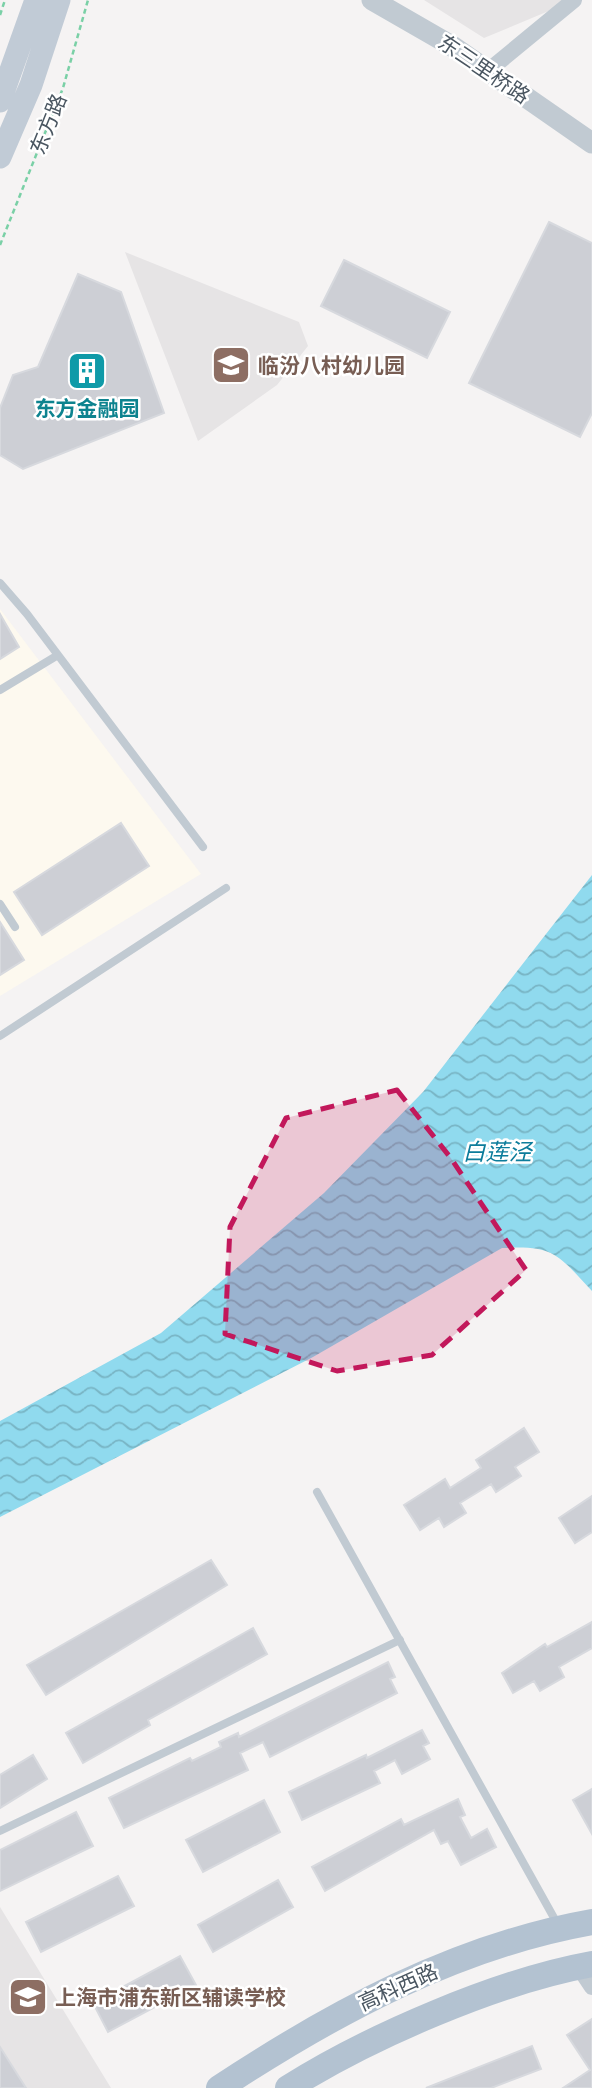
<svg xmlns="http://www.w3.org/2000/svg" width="592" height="2088" viewBox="0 0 592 2088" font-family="Montserrat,'Noto Sans SC',sans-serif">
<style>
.commercial{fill:#fdf9ef}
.education{fill:#e6e4e5}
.water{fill:url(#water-waves)}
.building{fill:#cdcfd5;stroke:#d7d9de;stroke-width:2}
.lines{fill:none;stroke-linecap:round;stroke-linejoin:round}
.path{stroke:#7ad0a6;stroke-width:2.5;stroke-dasharray:5 3.5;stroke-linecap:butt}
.service{stroke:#c1cad2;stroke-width:8}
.minor{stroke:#c1cad2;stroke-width:16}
.tertiary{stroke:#c1cad2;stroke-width:21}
.secondary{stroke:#c1cbd6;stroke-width:23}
.primary{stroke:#b3c2d1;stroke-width:26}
.marked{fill:#c2185b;fill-opacity:0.2;stroke:#c2185b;stroke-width:5;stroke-dasharray:14 9;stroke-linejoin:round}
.labels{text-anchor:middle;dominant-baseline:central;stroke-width:5;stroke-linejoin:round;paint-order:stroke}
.street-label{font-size:21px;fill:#4a5661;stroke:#fff}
.education-label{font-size:21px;font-weight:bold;fill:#785e54;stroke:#fff;text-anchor:start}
.culture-label{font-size:21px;font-weight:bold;fill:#0d838f;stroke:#fff}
.water-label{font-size:23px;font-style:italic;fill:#0c7c9b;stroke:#fff}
</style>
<defs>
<pattern id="water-waves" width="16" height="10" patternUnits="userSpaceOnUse" patternTransform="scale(1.75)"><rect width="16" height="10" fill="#90daee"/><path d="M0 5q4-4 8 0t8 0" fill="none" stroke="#78b4c4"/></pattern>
</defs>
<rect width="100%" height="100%" fill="#f5f3f3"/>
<!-- commercial -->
<path class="commercial" d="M0,609l201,265 -201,122z"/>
<!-- education -->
<path class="education" d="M424,0h151l-91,38z
M125,252l174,70 9,24 -31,39 -79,56z
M0,1907l111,181h-111z"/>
<!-- water -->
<path class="water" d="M592,875v416c-34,-36 -37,-46 -90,-43l-189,109 -313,160v-96l161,-88 163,-140 99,-101z"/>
<!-- building -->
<path class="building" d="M549,222l43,21v170l-12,24 -111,-54z
M344,260l106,52 -23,46 -106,-52z
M78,274l43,18 43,121 -141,56 -23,-14v-47l13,-33 25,-8z
M0,614l19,33 -19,12z
M121,823l28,43 -107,69 -28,-43z
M0,922l24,38 -24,15z
M524,1428l15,24 -24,15 6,9 -25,16 -5,-8 -31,19 6,10 -22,14 -5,-9 -19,12 -16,-25 41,-26 5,9 31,-20 -5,-8z
M592,1496v36l-17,11 -16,-25z
M211,1560l16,25 -181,110 -19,-30z
M592,1622v26l-33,19 5,10 -24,14 -6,-10 -21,12 -11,-20 43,-29 2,3z
M253,1628l14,26 -119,66 2,5 -67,38 -17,-30z
M388,1662l7,15 -5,2 7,14 -127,64 -7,-15 -23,11 8,17 -124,58 -15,-30 81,-40 2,3 29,-14 -2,-5 19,-9 1,4z
M422,1730l7,13 -6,3 7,13 -28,15 -7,-14 -21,11 6,12 -78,37 -13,-28 77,-37 1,3z
M33,1755l14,24 -47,29v-33z
M592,1789v45l-19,-34z
M458,1799l7,16 -5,2 11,21 16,-9 9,18 -35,18 -13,-24 -7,3 -7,-14 -109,61 -13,-24 89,-48 3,6z
M264,1800l16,32 -77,40 -17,-32z
M76,1812l17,34 -93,45v-41z
M118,1876l16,30 -93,46 -15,-30z
M278,1880l15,27 -80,45 -15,-27z
M180,1956l16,29 -88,47 -15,-29z
M592,2019v69h-29l27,-18 -23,-35z
M532,2046l9,23 -50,19h-65z
M0,2047l26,41h-26z"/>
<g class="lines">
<!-- path -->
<path class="path" d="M0,15l5,-15
M0,245l63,-157 25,-88"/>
<!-- service -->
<path class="service" d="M0,583l27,31 176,233
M0,690l58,-35
M0,904l15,23
M0,1036l226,-148
M317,1492l241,433
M0,1831l400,-191"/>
<!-- minor -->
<path class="minor" d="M488,71l86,-71
M578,1966l14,21"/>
<!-- tertiary -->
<path class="tertiary" d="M372,0l80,46 140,97"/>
<!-- secondary -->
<path class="secondary" d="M0,101l36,-101
M0,157l31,-72 28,-85"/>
<!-- primary -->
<path class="primary" d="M219,2088c114,-75 237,-142 373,-166
M288,2088c81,-51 210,-107 304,-124"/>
</g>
<!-- marked area -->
<path class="marked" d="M397,1090l53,67 76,113 -94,85 -95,16 -112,-37 5,-107 56,-109z"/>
<!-- icons -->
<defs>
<g id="school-square" transform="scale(2.0125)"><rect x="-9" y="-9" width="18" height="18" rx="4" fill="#8d6e63" stroke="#fff"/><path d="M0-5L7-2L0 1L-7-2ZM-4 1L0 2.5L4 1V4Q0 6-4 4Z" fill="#fff"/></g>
<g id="building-square" transform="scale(2.0125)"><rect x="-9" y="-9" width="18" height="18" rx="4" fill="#0f9aa8" stroke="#fff"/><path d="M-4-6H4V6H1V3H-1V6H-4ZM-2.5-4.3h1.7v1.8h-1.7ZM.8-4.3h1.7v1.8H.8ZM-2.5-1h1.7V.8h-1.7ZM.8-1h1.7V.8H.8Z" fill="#fff"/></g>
</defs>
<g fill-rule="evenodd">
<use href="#school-square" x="231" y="365"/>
<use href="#building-square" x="87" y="371"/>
<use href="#school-square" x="28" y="1997"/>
</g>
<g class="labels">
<!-- street labels -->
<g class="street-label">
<text transform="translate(484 69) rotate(34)">东三里桥路</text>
<text transform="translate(48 124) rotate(-68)">东方路</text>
<text transform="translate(398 1987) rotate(-24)">高科西路</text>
</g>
<!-- education labels -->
<g class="education-label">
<text x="258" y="365">临汾八村幼儿园</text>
<text x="55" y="1997">上海市浦东新区辅读学校</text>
</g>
<!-- culture labels -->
<g class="culture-label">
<text x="87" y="408">东方金融园</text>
</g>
<!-- water labels -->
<g class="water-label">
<text x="497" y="1152">白莲泾</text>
</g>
</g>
</svg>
